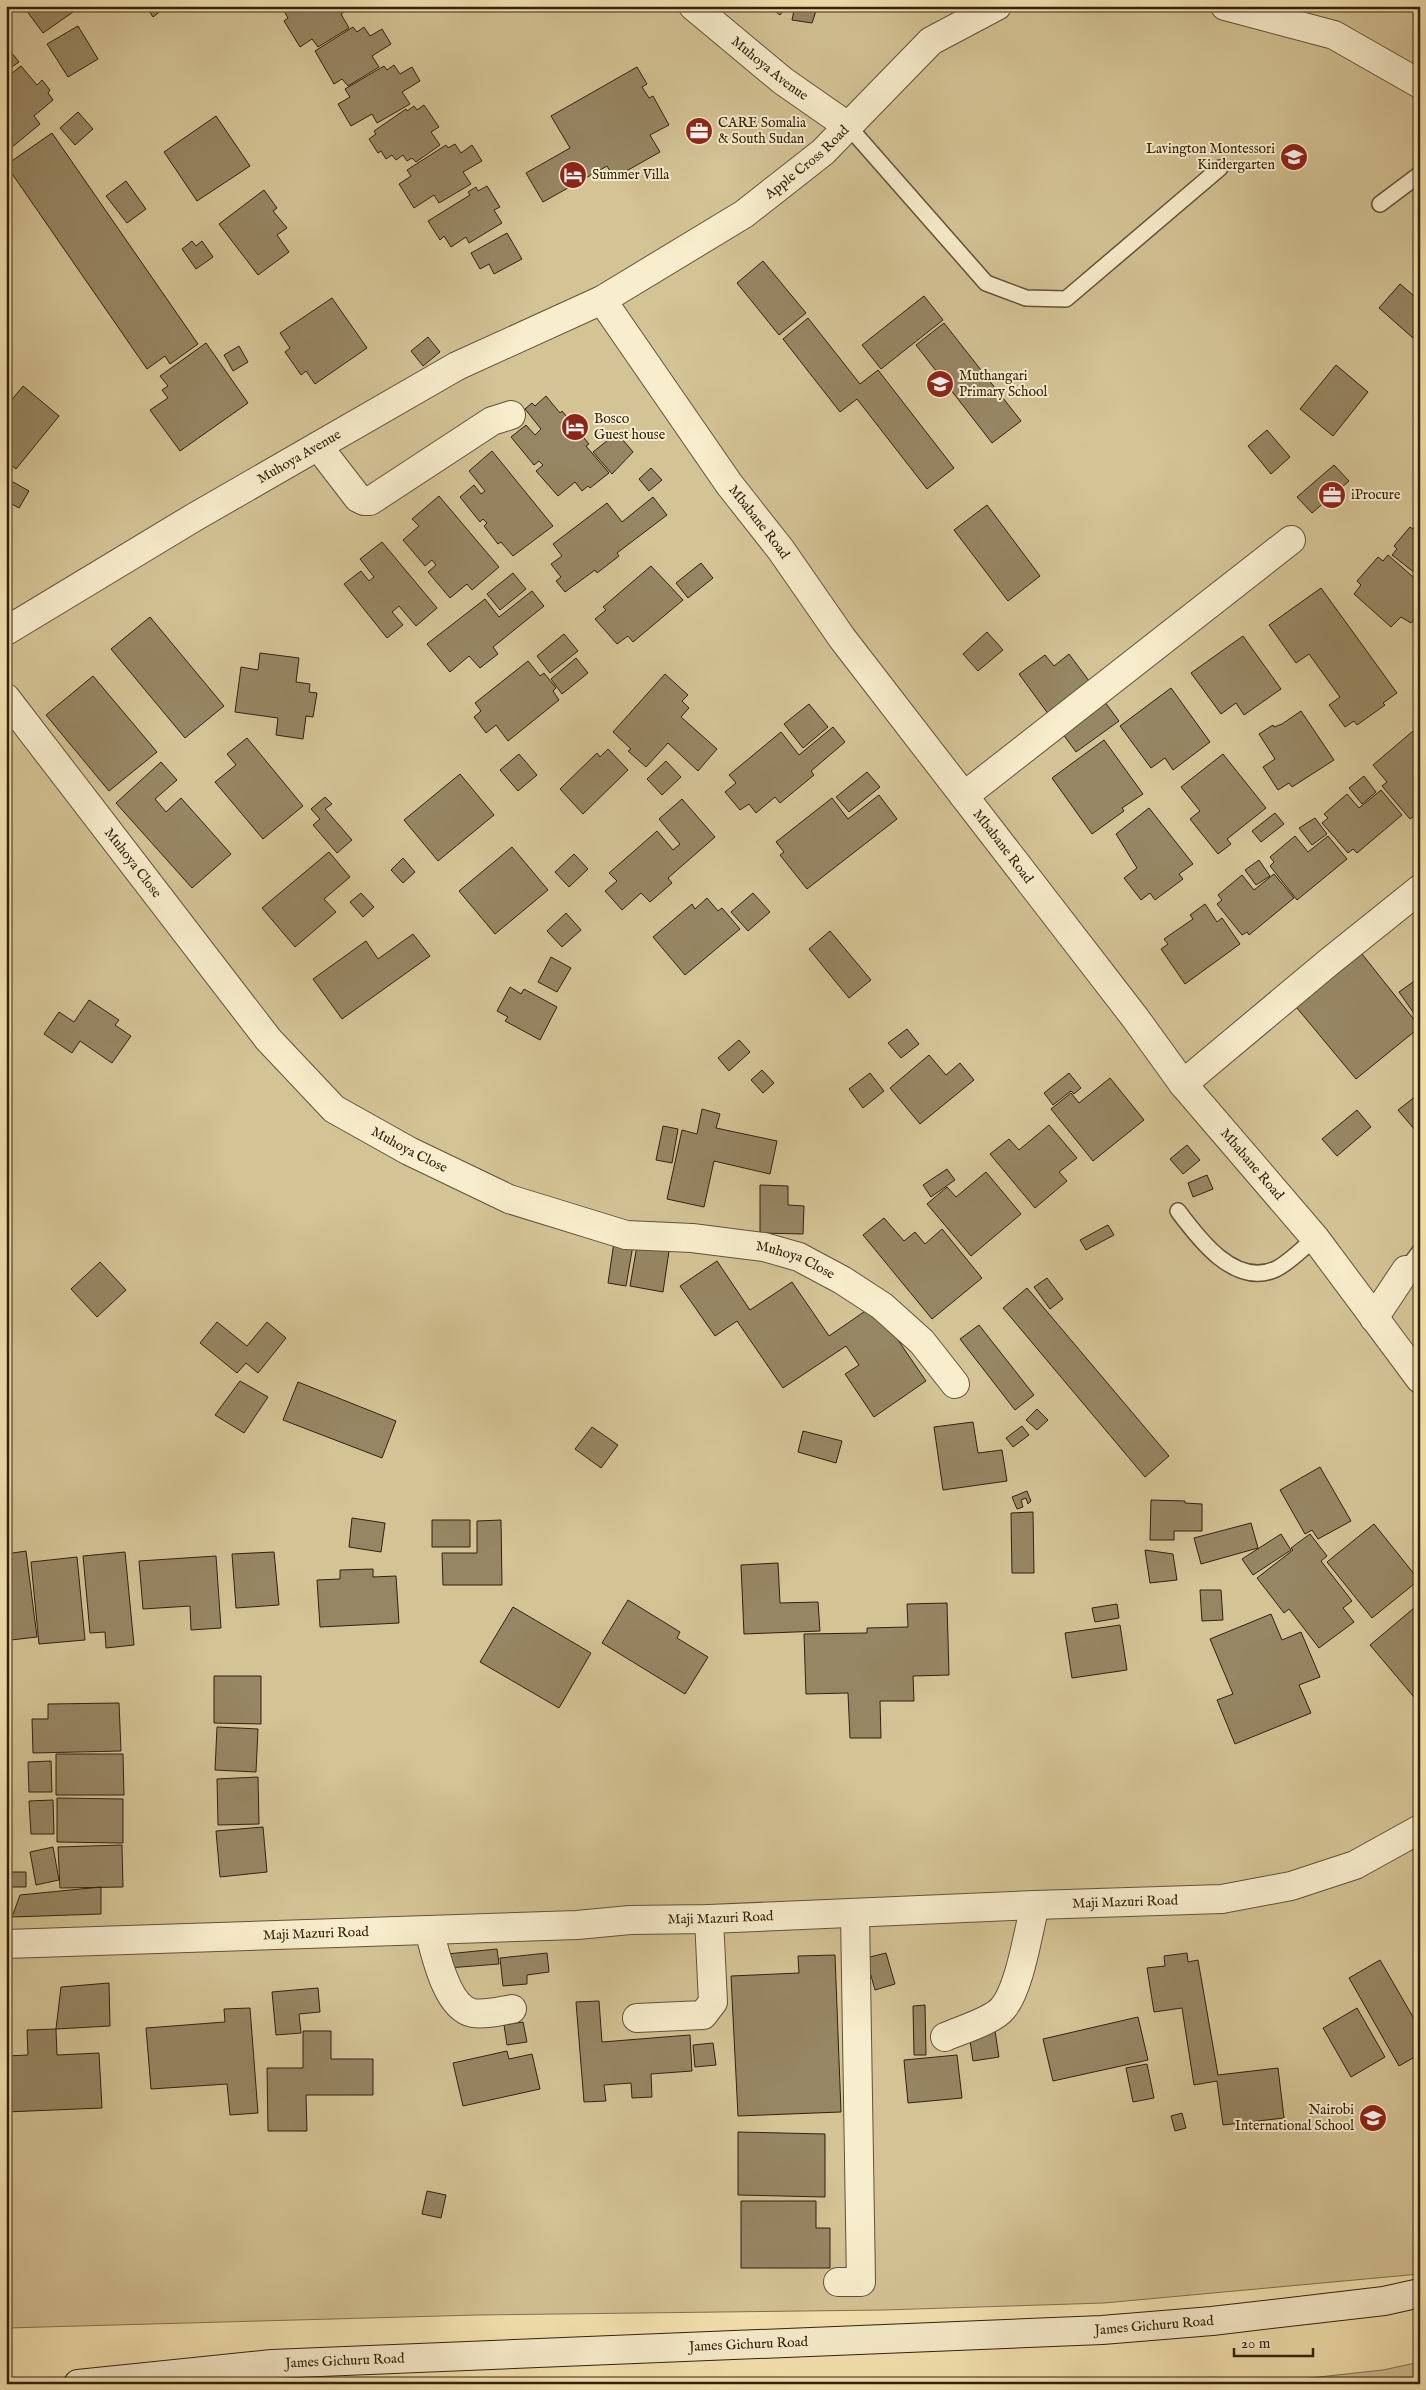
<svg xmlns="http://www.w3.org/2000/svg" width="1426" height="2390" viewBox="0 0 1426 2390" font-family="'IM FELL English',serif">
<style>
.green{fill:#d4c395;stroke:#827252}
.building{fill:#978663;stroke:#31210f}
.lines{fill:none;stroke-linecap:round;stroke-linejoin:round}
.service-casing{stroke:#625238;stroke-width:18}
.minor-casing{stroke:#625238;stroke-width:30}
.secondary-casing{stroke:#31210f;stroke-width:30}
.service{stroke:#f8edcc;stroke-width:15}
.minor{stroke:#f8edcc;stroke-width:28}
.secondary{stroke:#f8edcc;stroke-width:28}
.labels{text-anchor:middle;dominant-baseline:central;stroke-width:4;stroke-linejoin:round;paint-order:stroke}
.street-label{font-size:14px;fill:#31210f;stroke:#f8edcc}
.poi-label{font-size:14px;fill:#31210f;stroke:#f8edcc;text-anchor:start}
</style>
<rect width="100%" height="100%" fill="#f5e4b1"/>
<filter id="stains"><feTurbulence type="fractalNoise" baseFrequency=".004" numOctaves="4"/><feColorMatrix values="0 0 0 0 .2 0 0 0 0 .09 0 0 0 0 .02 0 0 0 .5 -.17"/></filter>
<radialGradient id="worn" r=".72"><stop offset=".6" stop-color="#630" stop-opacity="0"/><stop offset="1" stop-color="#630" stop-opacity=".3"/></radialGradient>
<!-- green -->
<path class="green" d="M6,6h1414v2268l-316,29 -220,7 -407,5 -471,13z
M1420,2362v22h-166l129,-14z"/>
<!-- building -->
<path class="building" d="M23,6h45l5,6 -30,21z
M146,6h21l-14,11z
M281,6h72l-12,8 8,14 -31,19 -6,-8 -12,8 -16,-26 4,-3z
M768,6h19l-7,9z
M795,6l22,2 -5,15 -20,-3z
M78,26l20,33 -30,18 -21,-33z
M353,27l4,5 7,-5 6,9 12,-7 9,15 -19,12 7,11 -31,19 -6,-7 -8,5 -19,-33z
M7,47l12,15 -13,9v-23z
M394,65l6,9 12,-7 8,14 -18,11 8,12 -33,19 -5,-9 -21,12 -13,-22 12,-7 -5,-8 39,-23 3,4z
M21,66l16,19 5,-5 8,10 -2,3 5,7 -19,16 6,8 -34,28v-74z
M637,67l10,17 -5,3 7,11 4,-2 16,29 -19,10 10,17 -46,26 -7,-12 -64,36 -17,-29 44,-25 -19,-32z
M424,105l15,22 -8,5 9,13 -24,17 -4,-4 -5,3 -4,-6 -7,5 -4,-5 -6,4 -5,-8 -3,2 -9,-14 7,-5 -2,-3 32,-22 1,2 7,-5 3,4z
M78,112l15,17 -18,16 -15,-17z
M216,116l34,50 -53,35 -33,-49z
M52,133l146,211 -28,20 -5,-8 -18,13 -141,-204z
M455,144l6,9 11,-8 10,16 -19,11 8,12 -32,19 -5,-8 -20,13 -15,-24 12,-8 -4,-6 39,-25 2,3z
M126,181l20,28 -19,14 -21,-27z
M487,186l13,21 -6,3 8,13 -33,20 -3,-6 -15,10 -7,-11 -4,4 -12,-19 42,-26 -2,-3 8,-5 2,4z
M264,190l13,18 -4,3 14,17 -10,7 12,17 -31,23 -39,-51z
M507,233l15,26 -28,15 -5,-10 -9,5 -9,-16z
M192,241l4,5 6,-5 11,16 -17,12 -14,-20z
M763,261l43,52 -27,22 -42,-52z
M1400,284l20,17v29l-7,8 -34,-30z
M924,296l19,24 -62,49 -19,-24z
M332,298l35,50 -52,36 -9,-13 -5,4 -16,-23 5,-4 -10,-15z
M808,318l52,66 18,-14 76,98 -27,21 -70,-90 -17,13 -57,-73z
M944,323l77,98 -29,22 -76,-98z
M428,337l12,15 -17,14 -12,-15z
M206,343l42,60 -68,48 -30,-41 18,-12 -6,-8 6,-4 -8,-10z
M239,346l9,16 -15,9 -9,-16z
M1336,365l32,27 -35,44 -33,-27z
M23,386l36,30 -43,53 -10,-8v-54z
M546,396l14,17 2,-2 27,33 -3,2 23,27 -19,15 -2,-2 -6,5 -7,-9 -17,14 -22,-25 7,-6 -4,-4 -5,4 -23,-28 15,-12 9,10 6,-6 -16,-20 7,-6 3,3z
M1267,430l23,27 -19,17 -23,-28z
M617,433l16,19 -21,22 -19,-22z
M492,451l61,75 -40,30 -12,-14 -3,2 -14,-18 3,-3 -4,-4 -3,3 -20,-25 14,-12 7,9 4,-3 -16,-20z
M1334,465l15,16 -37,32 -15,-16z
M651,468l11,12 -13,11 -10,-12z
M6,478l23,13 -10,17 -13,-7z
M439,496l60,71 -27,23 -5,-6 -17,14 -22,-26 8,-7 -4,-5 -7,6 -22,-26 16,-14 -7,-7z
M653,497l14,18 -50,38 2,3 -22,17 -2,-3 -30,22 -9,-11 5,-4 -10,-13 11,-8 -9,-12 54,-41 15,19z
M987,505l53,71 -32,25 -54,-71z
M1420,520v57l-28,-22 5,-6 -3,-3 16,-19 3,2z
M382,542l55,66 -21,18 -17,-20 -7,6 11,13 -16,13 -43,-54 17,-13 8,10 5,-4 -14,-18z
M1388,555l32,28v19l-3,3 2,9 -8,9 -10,-6 -10,10 -37,-33 7,-9 -4,-4 21,-24 5,4z
M701,563l12,15 -25,20 -12,-15z
M651,566l32,34 -50,42 -5,-6 -11,8 -22,-25 11,-9 -3,-3z
M513,573l13,16 -26,21 -13,-16z
M1321,588l76,105 -14,10 2,2 -28,20 -3,-4 -9,6 -16,-22 11,-8 -31,-43 -13,9 -27,-38z
M532,591l12,15 -51,41 5,7 -18,14 -11,-12 -19,16 -23,-28 58,-45 14,18z
M150,617l74,89 -39,32 -74,-89z
M987,632l16,18 -25,21 -15,-17z
M564,634l14,17 -28,22 -13,-17z
M1243,636l38,53 -37,26 -8,-12 -15,11 -30,-41z
M260,653l39,5 -3,24 14,2 -1,8 8,1 -4,24 -7,-1 -3,23 -27,-4 2,-17 -43,-6 6,-45 17,3z
M1069,654l50,67 -43,31 -57,-78 26,-19 9,11z
M576,658l12,15 -26,21 -11,-15z
M528,661l12,15 4,-3 12,15 -3,3 6,9 -51,41 -12,-16 -10,8 -12,-16 7,-6 -6,-8z
M665,674l23,21 -6,6 7,7 -8,9 36,32 -19,22 -30,-28 -22,24 -18,-16 3,-2 -18,-17z
M93,676l64,76 -48,39 -63,-76z
M1171,688l39,54 -37,28 -8,-12 -14,10 -31,-42z
M809,704l19,23 -25,21 -19,-24z
M1301,711l33,49 -42,27 -3,-4 -11,7 -15,-23 12,-8 -16,-25 14,-9 1,2 8,-3z
M833,727l12,15 -34,29 3,4 -34,28 -5,-6 -19,16 -7,-9 -9,6 -15,-18 11,-9 -7,-8 52,-43 18,23z
M1413,731l7,8v72l-10,8 -28,-33 5,-4 -14,-17z
M247,738l56,68 -40,33 -48,-57 21,-17 -9,-11z
M1104,740l39,54 -21,14 2,3 -32,23 -40,-56z
M608,749l20,21 -45,44 -23,-25 37,-36 3,4z
M519,754l18,21 -19,16 -18,-21z
M1223,754l43,54 -39,31 4,5 -13,10 -28,-35 10,-8 -19,-24z
M666,761l15,16 -19,18 -15,-16z
M161,762l16,18 -22,19 11,13 15,-14 50,56 -39,34 -76,-85z
M867,772l13,15 -31,25 -13,-15z
M460,774l34,41 -56,46 -34,-41z
M1364,776l12,16 -14,12 -13,-16z
M1381,790l21,25 -45,38 -4,-4 -5,4 -26,-30 6,-5 -4,-4 23,-20 12,14z
M879,795l18,24 -90,70 -27,-34 4,-3 -8,-10 56,-44 16,21z
M325,797l7,7 -7,5 27,31 -15,13 -24,-28 7,-6 -9,-10z
M682,799l33,38 -47,41 4,5 -22,19 -9,-9 -19,17 -17,-19 12,-10 -8,-8 48,-42 16,19 7,-6 -21,-25z
M1149,808l44,56 -14,10 4,5 -28,21 -5,-7 -9,7 -17,-22 13,-10 -21,-34z
M1275,813l9,11 -23,18 -9,-11z
M1315,818l12,16 -15,11 -13,-17z
M1295,836l13,16 20,-16 19,23 -50,41 -27,-34 4,-4 -4,-5z
M512,847l36,43 -53,44 -36,-43z
M329,852l21,25 -26,22 12,13 -41,35 -33,-39z
M574,854l14,15 -19,18 -14,-15z
M403,858l12,14 -12,11 -12,-13z
M1259,860l11,16 -14,9 -11,-15z
M1274,874l20,24 -45,37 -2,-3 -5,3 -25,-31 5,-4 -4,-5 24,-20 12,15z
M361,893l13,14 -11,10 -13,-15z
M753,893l17,19 -22,19 -17,-19z
M707,898l11,13 4,-3 18,21 -55,46 -32,-38 39,-33 3,5z
M1205,904l12,18 5,-4 18,26 -55,40 -24,-35 7,-5 -4,-5 29,-20 -3,-4z
M566,913l15,17 -19,17 -15,-16z
M830,931l41,49 -22,18 -40,-49z
M413,934l17,22 -88,63 -29,-40 53,-38 12,18z
M1358,949l62,78 -64,52 -64,-77z
M551,957l20,11 -14,24 -19,-10z
M1420,977v45l-21,-30z
M510,987l11,7 3,-5 33,18 -17,33 -35,-19 3,-4 -11,-6z
M89,1000l30,20 -4,5 16,11 -19,27 -32,-22 -8,12 -28,-19 15,-22 15,10z
M907,1029l12,15 -18,14 -13,-15z
M739,1040l11,12 -21,19 -11,-13z
M929,1055l17,20 14,-12 14,17 -54,44 -30,-36z
M762,1070l12,13 -11,10 -12,-13z
M870,1073l14,18 -21,17 -14,-19z
M1069,1073l12,15 -7,6 -3,-3 -18,14 -9,-12z
M1110,1078l34,42 -51,41 -42,-52 20,-16 8,10z
M1420,1093v43l-22,-26z
M702,1109l18,5 -4,14 61,13 -7,33 -56,-13 -10,46 -37,-8 15,-69 15,4z
M1357,1110l14,17 -34,29 -15,-17z
M1049,1125l28,33 -18,14 8,9 -32,27 -45,-54 19,-15 10,11z
M663,1126l15,3 -6,34 -16,-3z
M1187,1145l13,15 -17,14 -13,-15z
M947,1169l8,11 -24,17 -8,-12z
M986,1172l35,42 -50,42 -44,-52 20,-17 9,10z
M1207,1175l6,14 -20,8 -5,-14z
M760,1185l28,1v19l16,1 -1,28 -43,-1z
M884,1218l20,23 11,-9 10,12 17,-15 40,49 -50,41 -69,-84z
M1108,1225l6,10 -28,15 -6,-10z
M614,1242l19,3 -7,41 -18,-3z
M637,1246l32,5 -6,41 -33,-6z
M717,1261l33,49 42,-28 37,54 45,-31 52,76 -52,36 -29,-43 14,-9 -13,-19 -63,42 -46,-67 -22,15 -35,-50z
M100,1262l26,28 -29,27 -26,-28z
M1047,1278l16,21 -13,10 -16,-22z
M1027,1288l142,168 -24,21 -142,-169z
M217,1322l30,24 20,-24 19,16 -28,35 -12,-10 -9,10 -37,-30z
M979,1325l55,70 -19,15 -55,-71z
M240,1381l28,16 -24,36 -29,-18z
M298,1382l98,39 -14,37 -99,-38z
M1037,1409l11,11 -11,10 -11,-10z
M973,1422l5,31 24,-3 5,31 -64,9 -9,-63z
M1022,1426l7,9 -16,12 -7,-9z
M592,1427l26,18 -17,23 -26,-19z
M803,1431l39,10 -6,22 -38,-11z
M1320,1467l31,54 -33,18 -6,-9 -7,4 -25,-44z
M1027,1491l4,10 -3,3 -2,-6 -5,2 2,7 -6,2 -5,-12z
M1151,1500l34,1v2l17,1v27h-28v9h-24z
M1033,1512l1,61h-22l-1,-60z
M352,1518l33,5 -4,29 -32,-5z
M432,1520h38v27h-38z
M501,1520l1,65h-59l-1,-32h35v-32z
M1251,1523l7,25 -57,16 -7,-26z
M1374,1524l45,56 -47,38 -45,-56z
M1281,1534l10,16 -38,25 -11,-16z
M1310,1534l17,22 -6,5 31,40 -9,7 11,14 -35,26 -30,-39 -5,4 -27,-35 36,-28 -2,-2z
M1145,1550l28,4 4,26 -27,3z
M26,1551l11,86 -26,3v-8l-5,1v-79z
M125,1552l9,93 -28,3 -1,-16 -15,1 -7,-77z
M274,1552l5,53 -43,3 -4,-54z
M216,1556l5,72 -30,2 -1,-24 -47,3 -4,-48z
M77,1557l8,83 -46,4 -8,-82z
M778,1563l2,40 38,-1 2,29 -76,3 -3,-69z
M373,1569v8l23,-1 3,47 -79,4 -3,-47 23,-1v-9z
M1200,1590h21l2,30 -21,1z
M628,1600l52,32 -3,6 31,19 -23,37 -83,-51z
M947,1603l2,72 -36,1 1,25h-34l1,37h-31l-2,-45 -42,1 -2,-60 63,-1v-5l41,-1 -1,-23z
M1420,1603v99l-1,1 -49,-58z
M1117,1604l2,14 -24,4 -3,-14z
M513,1607l78,46 -32,55 -79,-46z
M1271,1614l11,26 19,-8 19,45 -21,8 12,28 -76,31 -18,-44 16,-6 -23,-55z
M1120,1625l7,45 -55,8 -7,-45z
M214,1676h47v48l-47,-1z
M119,1703l2,48 -88,2 -1,-34h16v-15z
M217,1727l41,2 -2,43 -41,-2z
M56,1754h67l1,41h-68z
M51,1761l1,31h-23l-1,-30z
M258,1777l1,47 -41,1 -1,-46z
M57,1798l66,1v44l-66,-1z
M53,1800l1,34h-23l-2,-33z
M263,1827l4,45 -47,5 -4,-46z
M122,1845l1,42 -63,1 -2,-41z
M53,1847l6,33 -23,5 -6,-33z
M6,1872h20v15h-20z
M101,1887v27l-89,3 8,-22z
M497,1949l2,15 -51,4 -1,-14z
M547,1953l2,19 -22,3v9l-24,2 -3,-28z
M886,1953l9,31 -20,6 -9,-32z
M1187,1953l1,9 10,-2 20,115 60,-7 6,50 -61,7 -6,-44 -23,4 -12,-77 -28,4 -7,-44 18,-2 -1,-10z
M835,1955l6,157 -103,4 -7,-140 68,-3 -1,-17z
M1380,1960l40,69v25l-21,12 -50,-88z
M109,1983l1,43 -54,3 5,-42z
M318,1988l2,24 -21,2 2,19 -25,2 -4,-43z
M599,2001l3,41 88,-7 2,36 -41,3 1,23 -20,1 -1,-15 -27,2 2,16 -22,1 -8,-100z
M925,2005l1,50h-12l-1,-49z
M250,2008l8,105 -28,2 -3,-31 -76,5 -5,-61 79,-6 -1,-13z
M1357,2008l28,49 -34,20 -28,-49z
M1138,2017l10,43 -95,21 -10,-42z
M523,2022l4,20 -20,3 -3,-20z
M994,2024l5,33 -26,4 -5,-34z
M56,2029l1,26 42,-2 3,55 -96,4v-56l22,-1 -1,-25z
M303,2031h28v28h42v36h-67l1,36h-39l-1,-63h36z
M713,2043l3,22 -21,2 -2,-22z
M507,2051l2,8 23,-5 8,35 -77,17 -10,-43z
M957,2055l5,43 -54,5 -4,-43z
M1147,2064l7,34 -21,4 -7,-34z
M1182,2113l4,15 -11,3 -4,-15z
M738,2132l87,2v63l-87,-2z
M427,2191l19,4 -5,23 -19,-4z
M741,2201h75v27h14v40h-89z"/>
<g class="lines">
<!-- service casing -->
<g class="service-casing">
<path id="service" d="M849,127l137,156 40,15 40,1 154,-131
M1380,204l40,-30
M1178,1211c20,27 57,77 98,58 14,-7 27,-21 39,-31
M1406,1270l14,-19"/>
</g>
<!-- minor casing -->
<g class="minor-casing">
<g id="minor">
<path id="s1" d="M693,6l90,75 66,46"/>
<path d="M1225,6l109,29 86,49"/>
<path id="s2" d="M602,300l127,184 52,66 61,88 294,381 47,65 132,154 105,141"/>
<path d="M318,446l40,52 6,3h6l122,-80 19,-6"/>
<path id="s3" d="M6,631l187,-113 264,-152 145,-66 142,-86 79,-62 108,-111 66,-35"/>
<path id="s4" d="M6,698l262,341 66,70 75,42 100,48 117,36 66,3 72,9 35,10 43,23 40,26 40,36 33,42"/>
<path d="M964,796l327,-256"/>
<path d="M1183,1084l146,-122 91,-73"/>
<path d="M1374,1318l32,-48"/>
<path d="M429,1930c6,22 17,78 44,83 13,2 27,-2 39,-4"/>
<path id="s5" d="M6,1944l571,-19 53,-5 79,-1 326,-14 187,-6 69,-13 64,-21 65,-36"/>
<path d="M637,2018l66,-3 10,-13 -4,-83"/>
<path d="M945,2037c15,-7 48,-16 58,-29 17,-20 25,-76 32,-103"/>
<path d="M838,2282h23l-6,-369"/>
</g>
</g>
<!-- secondary casing -->
<g class="secondary-casing">
<g id="secondary">
<path id="s6" d="M78,2384l194,-20 830,-34 110,-9 172,-20 36,-8"/>
</g>
</g>
<!-- service -->
<use href="#service" class="service"/>
<!-- minor -->
<use href="#minor" class="minor"/>
<!-- secondary -->
<use href="#secondary" class="secondary"/>
</g>
<!-- icons -->
<defs>
<g id="office-disc" transform="scale(1.4375)"><circle r="9.5" fill="#8f2418" stroke="#f8edcc"/><path d="M-6-3h4V-5.5h4V-3h4V5H-6ZM-1-4.5V-3h2v-1.5ZM-6 0V1H6V0Z" fill="#fff"/></g>
<g id="school-disc" transform="scale(1.4375)"><circle r="9.5" fill="#8f2418" stroke="#f8edcc"/><path d="M0-5L7-2L0 1L-7-2ZM-4 1L0 2.5L4 1V4Q0 6-4 4Z" fill="#fff"/></g>
<g id="hotel-disc" transform="scale(1.4375)"><circle r="9.5" fill="#8f2418" stroke="#f8edcc"/><path d="M-6-4.5h1.5V1H6V5H4.5V3h-9V5H-6ZM-4 0a1.8 1.8 0 1 1 3.6 0ZM.5 0V-2.5h3Q6-2.5 6 0Z" fill="#fff"/></g>
</defs>
<g fill-rule="evenodd">
<use href="#office-disc" x="699" y="131"/>
<use href="#school-disc" x="1294" y="157"/>
<use href="#hotel-disc" x="573" y="175"/>
<use href="#school-disc" x="940" y="384"/>
<use href="#hotel-disc" x="575" y="427"/>
<use href="#office-disc" x="1332" y="495"/>
<use href="#school-disc" x="1373" y="2118"/>
</g>
<g class="labels">
<!-- street labels -->
<g class="street-label">
<text stroke="none"><textPath href="#s1" startOffset="99">Muhoya Avenue</textPath></text>
<text stroke="none"><textPath href="#s3" startOffset="930">Apple Cross Road</textPath></text>
<text stroke="none"><textPath href="#s3" startOffset="341">Muhoya Avenue</textPath></text>
<text stroke="none"><textPath href="#s2" startOffset="272">Mbabane Road</textPath></text>
<text stroke="none"><textPath href="#s2" startOffset="678">Mbabane Road</textPath></text>
<text stroke="none"><textPath href="#s4" startOffset="208">Muhoya Close</textPath></text>
<text stroke="none"><textPath href="#s4" startOffset="612">Muhoya Close</textPath></text>
<text stroke="none"><textPath href="#s2" startOffset="1082">Mbabane Road</textPath></text>
<text stroke="none"><textPath href="#s4" startOffset="1018">Muhoya Close</textPath></text>
<text stroke="none"><textPath href="#s5" startOffset="1120">Maji Mazuri Road</textPath></text>
<text stroke="none"><textPath href="#s5" startOffset="715">Maji Mazuri Road</textPath></text>
<text stroke="none"><textPath href="#s5" startOffset="310">Maji Mazuri Road</textPath></text>
<text stroke="none"><textPath href="#s6" startOffset="1078">James Gichuru Road</textPath></text>
<text stroke="none"><textPath href="#s6" startOffset="672">James Gichuru Road</textPath></text>
<text stroke="none"><textPath href="#s6" startOffset="268">James Gichuru Road</textPath></text>
</g>
<!-- poi labels -->
<g class="poi-label">
<text x="718" y="123">CARE Somalia<tspan x="718" dy="16">&amp; South Sudan</tspan></text>
<text x="1275" y="149" text-anchor="end">Lavington Montessori<tspan x="1275" dy="16">Kindergarten</tspan></text>
<text x="592" y="175">Summer Villa</text>
<text x="959" y="376">Muthangari<tspan x="959" dy="16">Primary School</tspan></text>
<text x="594" y="419">Bosco<tspan x="594" dy="16">Guest house</tspan></text>
<text x="1351" y="495">iProcure</text>
<text x="1354" y="2110" text-anchor="end">Nairobi<tspan x="1354" dy="16">International School</tspan></text>
</g>
</g>
<!-- margin -->
<rect width="1426" height="2390" fill="none" stroke="#f5e4b1" stroke-width="25"/>
<rect x="8" y="8" width="1411" height="2375" fill="none" stroke="#31210f" stroke-width="2.5"/>
<rect x="12" y="12" width="1401" height="2365" fill="none" stroke="#31210f"/>
<!-- scale -->
<path d="M1234 2348v8h79v-8" fill="none" stroke="#31210f" stroke-width="2.5"/>
<text x="1241" y="2348" font-size="15" fill="#31210f" stroke="#f8edcc" stroke-width="4" paint-order="stroke">20 m</text>
<rect width="100%" height="100%" filter="url(#stains)"/>
<rect width="100%" height="100%" fill="url(#worn)"/>
</svg>
